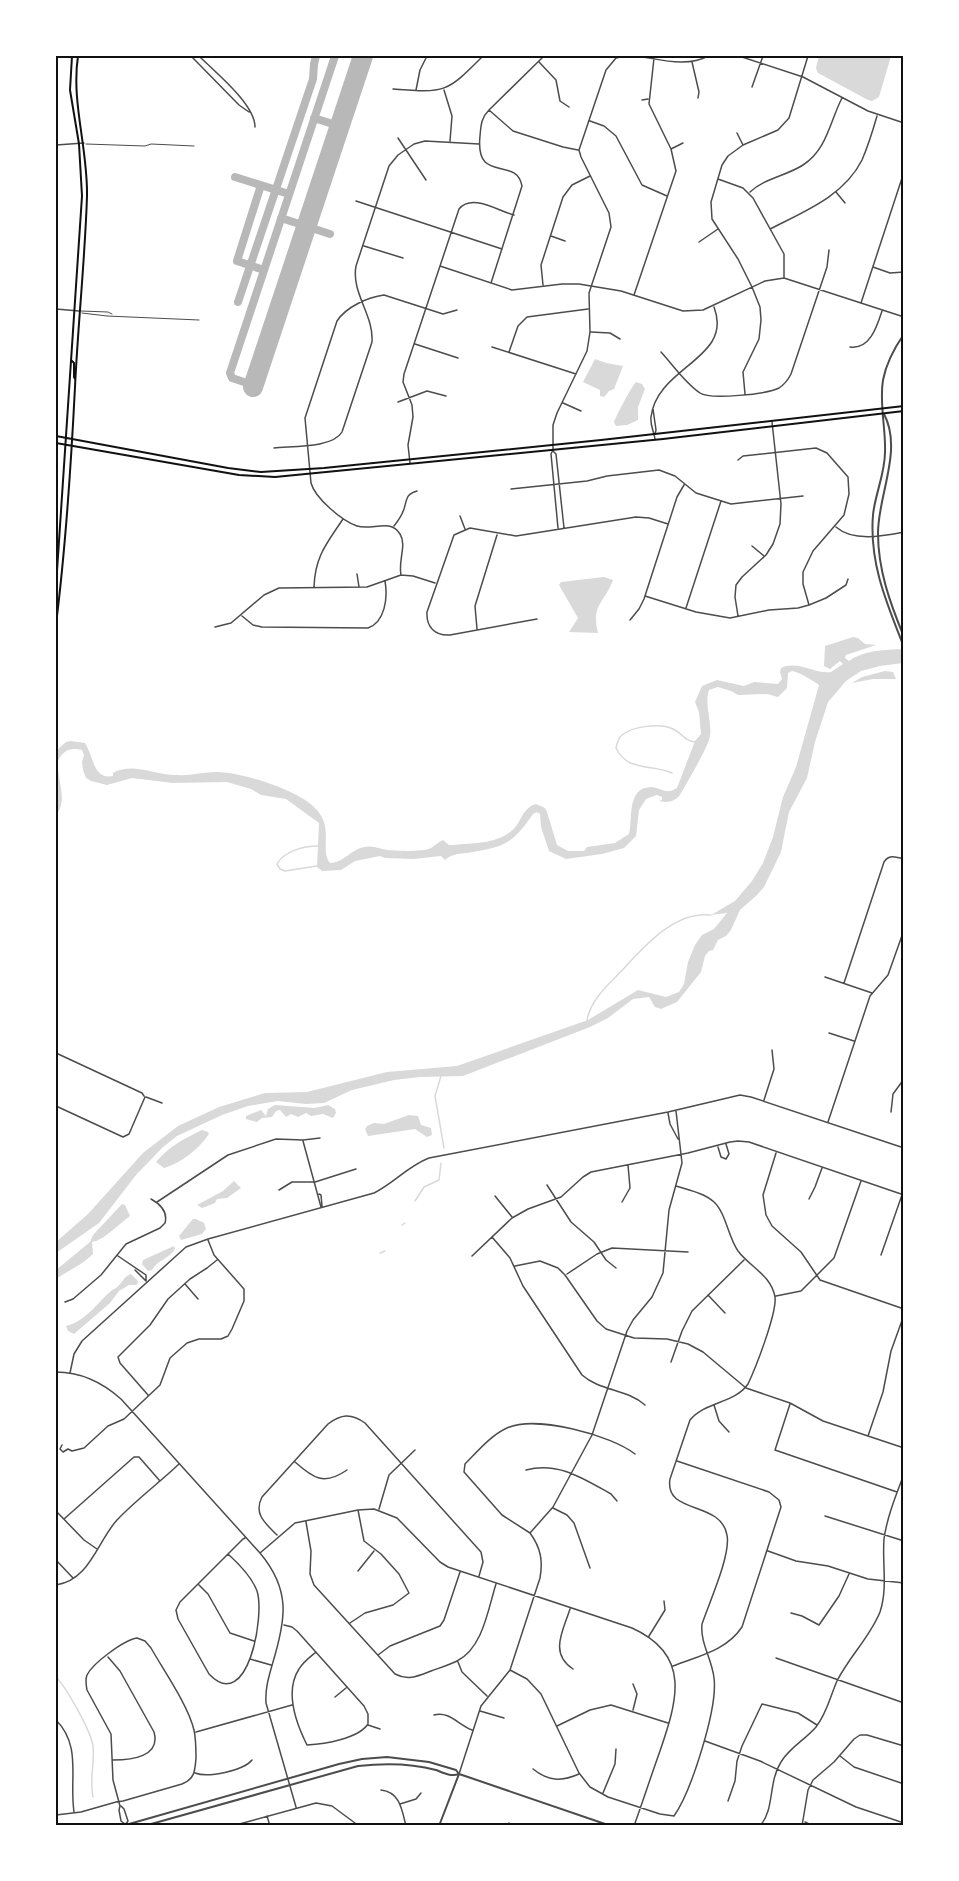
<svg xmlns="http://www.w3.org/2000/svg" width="959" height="1881" viewBox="0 0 959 1881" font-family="'DejaVu Sans',sans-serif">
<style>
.water{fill:#d9d9d9}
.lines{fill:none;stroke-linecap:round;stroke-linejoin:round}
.stream{stroke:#d9d9d9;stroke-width:1.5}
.taxiway{stroke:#b8b8b8;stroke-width:8}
.runway{stroke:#b8b8b8;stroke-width:20}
.service{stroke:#4c4c4c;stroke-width:1}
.minor{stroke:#4c4c4c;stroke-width:1.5}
.tertiary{stroke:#4c4c4c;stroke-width:2}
.secondary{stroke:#111;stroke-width:2}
.neatline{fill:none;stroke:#111;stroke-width:2}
</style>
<rect width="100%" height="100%" fill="#fff"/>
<!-- water -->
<path class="water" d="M819,56h72l-12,41 -7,4 -4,-1 -50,-27 -2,-5z
M595,359l11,4 17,3 -9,23 -5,2 -5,6 -4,-1v-6l-17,-8z
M636,382l6,2 3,5 -7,18v13l-11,5 -11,1 -2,-4c3,-8 18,-36 22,-40z
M604,577l9,3c-9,24 -22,24 -15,53l-29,-1 9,-14 -19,-33 2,-3z
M853,637l5,1 7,6 11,1 -30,10 -1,3 4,3c15,-11 36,-11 54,-12v14l-23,3 -19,5 -15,10 -18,21 -13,40 -8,36 -18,34 -8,40 -17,35 -7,8 -17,15 -9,20 -5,6 -8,4 -5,10 -4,1 -4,5 -4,16 -24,30 -16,7 -6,-2 -6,-10 -16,2 -25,19 -18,9 -127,49 -43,1 -26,3 -42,10 -28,13 -18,1 -28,-3 -30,5 -26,9 -45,21 -14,11 -27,28 -37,48 -43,30v-11l32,-28 55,-61 35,-27 41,-19 46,-14 42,-1 80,-20 70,-6 131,-46 50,-30 28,7 13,-5 5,-8 4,-22 7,-17 7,-10 12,-6 13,-16 -16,2 24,-14 17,-20 11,-18 10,-26 10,-40 13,-30 23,-82c-7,-5 -20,-13 -27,-14l-4,2 -1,15 -9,9 -11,-3 -29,1 -7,-4 -13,-4 -9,3c-5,15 3,30 1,46 -2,12 -23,46 -30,59 -6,7 -12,8 -21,6l3,-1v-3l-5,-2 -11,4 -7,11 -3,26 -12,12 -22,6 -36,5 -17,-8 -8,-24 -1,-13 -3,-2 -4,2c-22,32 -30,33 -66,39 -10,1 -15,1 -22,7l-4,-4 -27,3 -29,-1 -5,-2 -25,5 -14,9 -19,1 -5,-4 2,-44 -33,-24 -25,-4 -10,-6 -24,-7 -54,1 -41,-5 -25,7 -16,-4 -5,-3 -3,-8 -1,-8 2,-7 -2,-5c-11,-3 -19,0 -24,11 -2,17 11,39 -2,54v-64l10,-9 5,-1 14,2c9,14 8,37 28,33v-3c20,-11 41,2 63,2 14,1 27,-3 41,-3 24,0 81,18 98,36 20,20 4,41 15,55 15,-1 20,-13 34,-16 9,-2 16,2 24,3 9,1 36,2 43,-2 5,-3 7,-6 12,-8l6,5h4c19,-2 42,-1 57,-13 12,-8 11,-24 26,-28l9,4 2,4 10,33 11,6h16l3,-4 28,-4 14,-9c4,-14 -3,-48 23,-47 7,1 12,5 19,4l6,-3 18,-47 6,-7 -2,-22 -4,-10 7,-16 15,-6 27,6 10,-4 24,2 4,-5 -2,-7 1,-4c17,-8 32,6 50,4l12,-8 -3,-3 -10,8 -6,-3 1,-20z
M885,671l8,1 3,7h-23l-21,4 10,-6z
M275,1105l40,3 13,-3 7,4 1,4 -3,5 -10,-4 -12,2 -5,-3 -8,4 -7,-3 -5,3 -6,-7 -4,1 -4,6 -10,1 -5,4 -11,-3v-3l15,-6 5,6 2,-7z
M409,1115l9,1 3,9 10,3 1,7 -5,2 -12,-8 -47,7 -3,-7 2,-3 7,-3 10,1z
M202,1130l6,2 1,2c-10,15 -28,29 -45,34l-8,-6c15,-17 26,-22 46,-32z
M234,1181l7,7 -14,10 -10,1 -2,4 -13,5 -5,-3 26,-14z
M122,1204l3,1 5,11c-10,7 -27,25 -38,26l1,12c-11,11 -24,16 -37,25v-9l34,-28 3,-7z
M193,1219h3l8,4 2,6 -4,5 -21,6 -2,-4z
M174,1246l1,3c-6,10 -18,11 -23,21l-4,1 -6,-7 1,-4z
M131,1274l7,7 -1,4h-8l-10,6 -9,12 -36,31 -6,-3 -2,-5c19,-4 31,-23 45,-35 2,-2 5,-2 7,-5 5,-4 6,-10 13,-12z"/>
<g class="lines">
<!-- stream -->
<path class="stream" d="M672,773c-20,-9 -45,-1 -56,-25 1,-5 2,-10 6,-13 11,-9 38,-12 51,-6 9,4 12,13 24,13
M317,866l-32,5 -5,-2 -3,-5c7,-13 27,-18 41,-18
M587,1021c3,-23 26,-40 40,-56 21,-23 50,-54 84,-50
M441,1076l-6,20 9,52
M415,1201l9,-14 15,-7 2,-17
M402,1225l3,-2
M380,1253l5,-2
M56,1677c10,10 35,54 37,69 2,17 -4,34 0,51"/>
<!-- taxiway -->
<path class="taxiway" d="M314,118l25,8
M235,177l54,17
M261,185l-24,76 27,9
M281,218l49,16
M238,302l75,-223 1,-15 2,-8
M253,385l-21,-7 -2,-5 105,-317"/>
<!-- runway -->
<path class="runway" d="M253,387l110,-331"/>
<!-- service -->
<path class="service" d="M86,144l59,2 6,-2 43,2
M81,311l27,1 4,2
M82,313l25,3 92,4"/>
<!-- minor -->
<path class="minor" d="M191,56l48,49 10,7
M199,56c16,16 56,48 56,71
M636,56c23,3 51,12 72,0
M739,56l64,21 65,34 36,12
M539,62l17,18 4,21 9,6
M692,62l7,30 -1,6
M752,87l11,-31
M393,89c53,4 53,4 90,-33
M416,90l4,-20 7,-14
M444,90l8,26 -2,25
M642,100l6,-1
M489,110l24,21 50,16 15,3
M590,121l14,5 12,10 26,49 25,11
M737,133l6,12
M398,138l28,42
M56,145l28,-2
M671,149l12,-6
M718,179l25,9 10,10 31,56v24
M750,192c15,-14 36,-16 53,-27 24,-15 27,-44 39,-67
M836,192l9,11
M356,201l146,48
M770,229c35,-18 74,-33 92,-69 6,-14 11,-30 15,-44
M551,236l14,5
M699,242l19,-13
M364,246l39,12
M440,266l72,24 50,-6h17l42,7 62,20 20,-1 62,-29 19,-3 120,39
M873,267l17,6 14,-1
M491,283l31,-97c-6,-31 -47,-1 -42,-50 1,-11 1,-18 9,-26l55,-54
M543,285l-2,-20 22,-68 9,-12 18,-9
M634,295l42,-124 -5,-22 -22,-45 5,-46
M861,303l43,-131
M56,309l23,2
M591,332l19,1 10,6
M415,344l43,14
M492,347l84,27
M850,347c20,3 27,-21 32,-36
M509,352l9,-26 9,-9 61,-8
M661,352c12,13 24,31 39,41 10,7 68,1 79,-5 6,-4 9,-8 12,-14l36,-107 2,-17
M745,394l-2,-22 16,-33 2,-19 -1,-13 -8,-20 -14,-28 -26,-40 -1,-17 11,-37 6,-9 15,-11 35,-15 11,-12 19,-62
M398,402l29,-11 19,5
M563,403l18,8
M653,409l3,21 -1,4
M655,439c-1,-8 -5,-13 -4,-22 6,-51 83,-58 63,-110
M274,448c18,-2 59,0 68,-16l30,-90c2,-27 -21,-49 -16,-76l33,-100 9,-11 16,-11 11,-3 54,3
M553,451l3,3 8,74
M738,460l5,-4 73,-8 11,5 21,24 1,17 -5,21 -31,36 -10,21v12l6,21
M410,463l-2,-18 5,-28 -1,-12 -9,-23 1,-8 55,-165c13,-16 39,2 55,6
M511,489l76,-8 20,-5 52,-6 16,6 21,17 35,11 72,-8
M460,516l5,13
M394,526c4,-5 8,-11 10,-17 3,-10 2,-15 13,-18
M836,527c17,15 47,9 68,5
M558,528l-7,-74 2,-4v-25l4,-12 30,-62 3,-19 -1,-39 22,-66 -2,-14 -28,-56 -2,-7 27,-80 10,-12 9,-2
M752,546l12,10
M357,574l2,13
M401,575c-3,-15 6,-30 -1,-41 -10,-16 -28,-3 -43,-8 -15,-5 -42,-28 -46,-43l-6,-65 32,-97c9,-14 31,-24 47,-26l59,19 14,-4
M314,587c1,-31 13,-44 29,-68
M645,596l51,16 34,6 39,-8 29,-2 11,-3 17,-7 20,-13 2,-6
M686,608l35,-107
M242,616l11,9 9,2 106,1c17,-6 20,-30 17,-47
M738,616l-3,-19 1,-12 6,-8 24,-22 7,-11 7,-20 1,-20 -9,-82
M537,619l-87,16c-15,1 -24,-8 -23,-23l27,-77 16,-7 46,8 120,-19 13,1 19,6
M630,620l9,-11 5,-10 33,-102 7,-12
M215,627l16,-4 33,-28 15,-7 88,-1 34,-12 12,1 22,7
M477,629l-2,-23 22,-71
M825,977l47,16
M844,983l40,-121c5,-8 12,-5 20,-3
M829,1033l25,8
M56,1053l86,40 2,3
M146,1097l16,6
M764,1100l10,-31 -2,-19
M56,1106l67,31 6,-3 16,-37
M891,1112l2,-18 11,-15
M668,1113l2,11 8,15
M828,1122l42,-126 18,-21 16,-45
M303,1141l18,66
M718,1147l3,10 5,2 3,-5 -3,-10
M776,1153l-13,42 3,20 6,11 29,26 19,28 84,29
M547,1185l24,37 23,20 12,18 10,8
M279,1190l13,-8h23l41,-13
M319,1194l2,1 1,11
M495,1196l17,21
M809,1199l6,-12 7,-19
M157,1202l71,-47 48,-16 27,1 17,-2
M622,1202l8,-14 -2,-23
M492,1237l18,21 13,28 59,89c18,16 45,14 63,30
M881,1255l21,-60
M118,1256l28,19v6
M472,1256l40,-38 16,-9 33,-12 22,-20 8,-5 97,-19 42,-11 8,-1 11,1 155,53
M515,1266l25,-5 18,7 7,7 32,46 9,8 28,9 33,1 21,5 15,8 43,36 44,15 33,18 81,27
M135,1270l11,11
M567,1274l30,-20 15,-6 76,4
M185,1284l13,15
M708,1295l17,18
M776,1296l25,-5 33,-33 27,-77
M65,1302l8,-3 28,-24 25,-31 34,-16 5,-5c3,-11 -5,-19 -14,-24
M671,1362l11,-31 10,-20 52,-51
M56,1372c24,0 47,11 65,27l139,154c31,37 26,66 13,109 -4,14 -8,26 -7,41l30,104
M70,1373l4,-19 8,-13 104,-94 22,-8 166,-46c20,-10 34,-27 55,-35l239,-46 72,-17 11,2 153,51
M148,1395l-28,-32 -2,-6 32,-32 18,-26 22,-20 17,-11 10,-8
M790,1404l-15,46 122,42
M714,1405l5,16 10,11
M868,1436l15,-44 8,-41 13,-36
M62,1445l-2,4 3,3 5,-3 4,2 12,-3 24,-22 16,-7 36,-34 10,-27 17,-15 12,-4h22l7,-3 4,-7 12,-28v-12l-30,-34 -6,-15
M295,1462c18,16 29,24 52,8
M526,1470c32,-9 58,9 85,24l6,7
M553,1508l14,7 7,8 16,45
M379,1509l10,-34 26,-25
M56,1511l28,29 13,9
M825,1516l79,25
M64,1519l70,-62h5l21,24
M306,1522l5,29 -1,23 4,11 81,89c13,7 23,2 36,-3 8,-3 18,-6 26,-10 26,-13 31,-52 39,-77
M530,1533l-28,-18 -38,-43 1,-8c12,-12 26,-29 42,-36 29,-13 104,7 128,26
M277,1535c-11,-11 -24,-21 -15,-38l66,-73c13,-10 23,-11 37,-1l116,129 2,10 -4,14
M768,1551l28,10 32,5 40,13 36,4
M260,1553l35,-30 63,-13 16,-1 23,9 43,44 8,5 184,61c60,27 45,73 28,123 -9,25 -17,50 -26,75
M228,1554c11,10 24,23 29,37 8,24 -9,124 -48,83l-31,-55 -2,-9 4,-8 63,-63 2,-1
M56,1560l17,18
M358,1571l16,-20
M56,1585c34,-5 41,-43 61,-65 19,-20 42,-37 62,-56
M199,1585l9,9 22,39 24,8
M56,1598l1,-12
M570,1609c-7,22 -21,44 3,60
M791,1613l11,3 17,9 20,-29 10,-22
M350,1623l15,-10 28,-8 16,-12 -10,-19 -18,-20 -17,-13 -6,-31
M284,1625l8,2 5,4 67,75 4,8v9
M649,1636l16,-26 -1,-9
M316,1652c-6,5 -13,10 -17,17 -15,23 -3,54 8,76 17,-1 51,-6 61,-21
M378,1655l12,-9 50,-20 4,-6 16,-48
M108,1657l12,14 34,61c7,25 -23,28 -41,28
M776,1658l128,45
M250,1659l21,6
M458,1662l4,10 25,24
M673,1666c25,-10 53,-15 69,-39l39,-120 -2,-7 -10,-8 -92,-31
M510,1670l17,9 14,15 38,79 11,14 18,10 52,17 14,2c17,-24 44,-108 40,-138 -2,-19 -14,-35 -12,-54 7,-21 29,-69 25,-89 -6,-35 -63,-20 -57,-56l20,-59c16,-19 44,-16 58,-36 8,-17 29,-71 27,-87 -4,-22 -25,-30 -37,-46 -10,-14 -12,-38 -24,-49 -10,-9 -26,-12 -38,-16
M335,1697l11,-9
M633,1710l4,-16 -4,-10
M480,1711l24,7
M434,1715c16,-4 24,10 38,15
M56,1720c26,26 13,59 18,92
M368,1725l12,4
M557,1726l33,-16 21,-5 57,18
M196,1732l96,-27
M705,1741l55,20 96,46 48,16
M840,1756l14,11 50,17
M533,1769c15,12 28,13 46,5
M195,1773c13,5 48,-2 57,-13
M459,1774l22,-68 29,-36 30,-92c3,-17 1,-30 -10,-45l23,-26 39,-72 35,-104 6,-11 19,-23 11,-24 6,-63 13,-47 -6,-52
M381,1790c19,2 21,20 25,36
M603,1793l12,-29 1,-15
M728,1801l7,-20 2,-20 5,-15 20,-42 36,9 19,12
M400,1804l16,-5 5,-6
M121,1806l3,3 4,12 -3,4
M56,1815l25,-3 35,-10 7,-1 59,-17c13,-5 13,-14 14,-26 0,-10 0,-19 -2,-28 -6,-25 -30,-59 -43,-82l-6,-7 -8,-3c-13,2 -44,25 -50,37 -2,5 -1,10 0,15l24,44 2,46 7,26 -1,4 2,11 4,3
M267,1816l3,10
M805,1822l8,4
M509,1823l1,3
M232,1826l84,-23 16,3 27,20
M760,1826c15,-17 8,-44 21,-64 9,-15 24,-22 35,-35 11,-14 14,-30 21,-46 12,-24 33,-44 43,-69 8,-24 2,-49 4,-73 3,-22 12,-44 20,-65
M802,1826l6,-36 5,-10 21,-18 20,-23 6,-4h7l37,11"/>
<!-- tertiary -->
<path class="tertiary" d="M904,334c-9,13 -18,30 -21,46 -4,23 3,49 2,72 0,22 -10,42 -12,63 -4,48 14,89 31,132
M884,414c19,36 -6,81 -6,119 0,37 12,70 26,104
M122,1826l217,-62 23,-5 25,-2 42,5 27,8 3,4 12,4 140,48
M144,1826l214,-60c26,-3 52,-3 78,4 8,3 15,7 23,4
M439,1826l20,-52"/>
<!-- secondary -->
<path class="secondary" d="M71,360l3,3v14l1,2
M56,436l172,32 33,4 63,-4 277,-28 303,-34
M56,443l183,32 36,2 388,-38 241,-28
M56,586l26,-390 -3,-52 -9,-54 2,-34
M56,624c10,-79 15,-158 19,-237 3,-64 10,-127 12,-191 1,-47 -16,-94 -9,-140"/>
</g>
<!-- border -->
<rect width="959" height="1881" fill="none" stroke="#ffffff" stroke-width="114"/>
<rect x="57" y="57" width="845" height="1767" class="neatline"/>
</svg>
